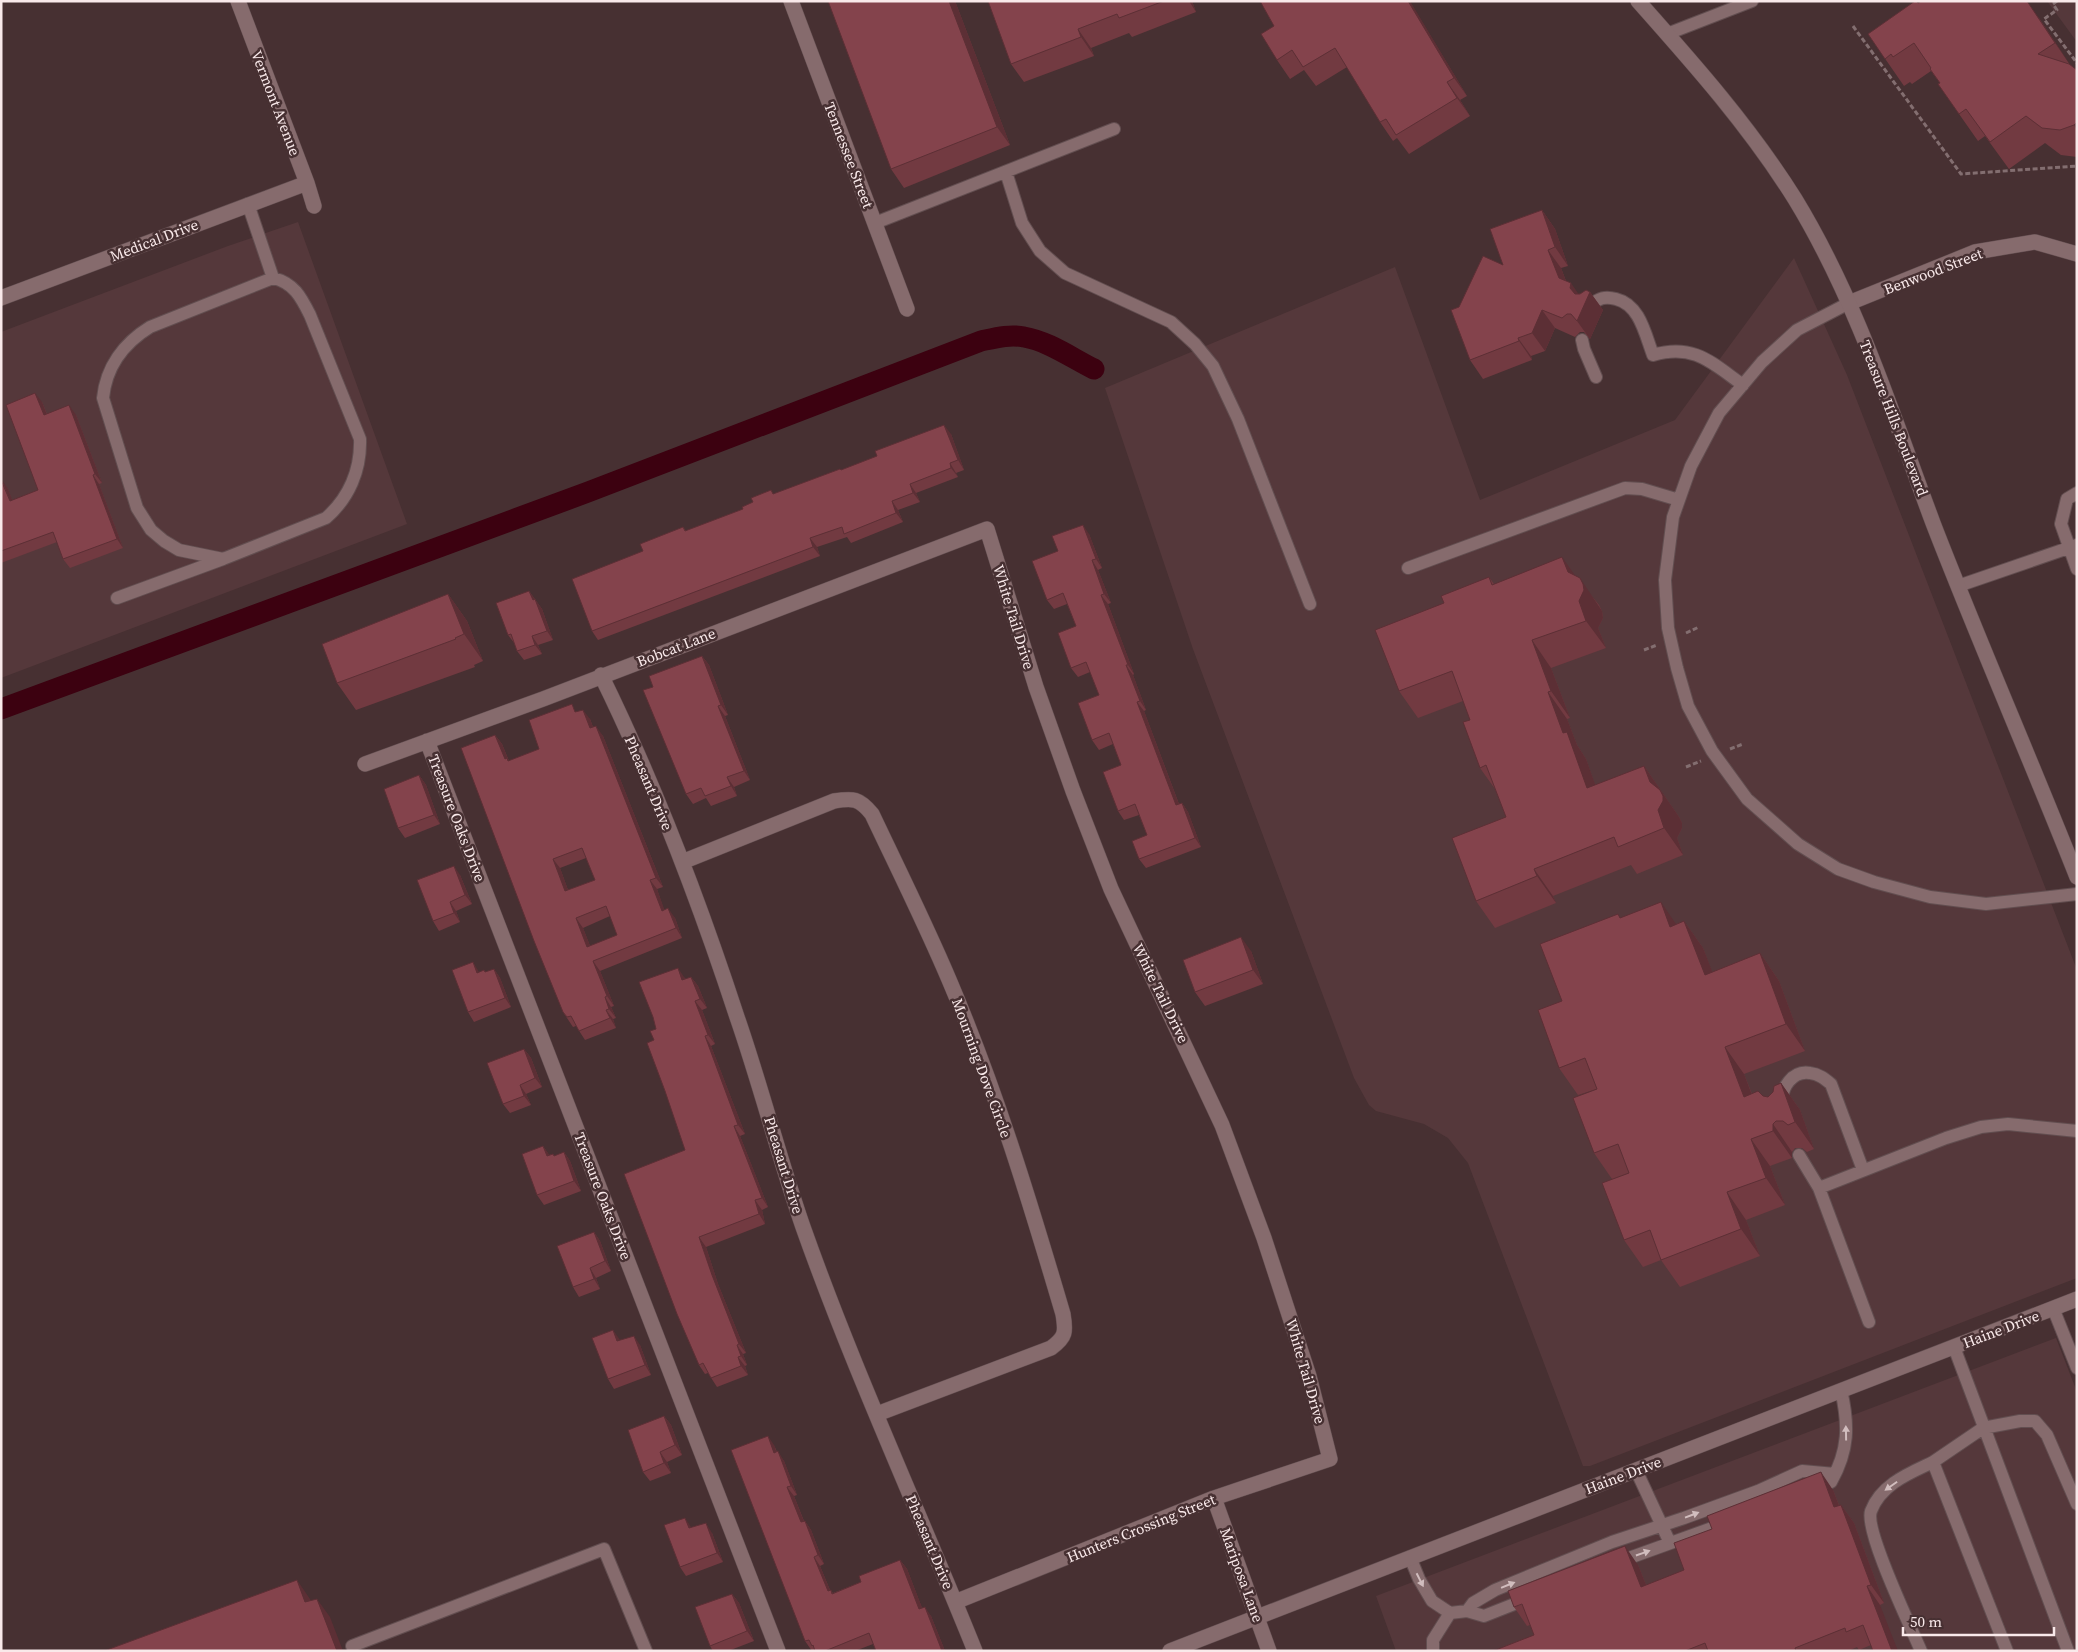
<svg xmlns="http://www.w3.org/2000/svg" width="2078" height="1652" viewBox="0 0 2078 1652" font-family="'Source Serif 4',serif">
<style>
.built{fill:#55383b}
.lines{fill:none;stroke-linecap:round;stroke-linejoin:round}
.canal{stroke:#3c0110;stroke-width:21}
.lane-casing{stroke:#624e50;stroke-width:14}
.street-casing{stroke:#624e50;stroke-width:16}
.secondary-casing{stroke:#624e50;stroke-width:16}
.path{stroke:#836e70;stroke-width:3;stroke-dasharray:5 2.5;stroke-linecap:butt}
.lane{stroke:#866b6d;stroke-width:12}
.street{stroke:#866b6d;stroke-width:15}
.secondary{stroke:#866b6d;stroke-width:15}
.wall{fill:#723a41;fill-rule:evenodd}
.shaded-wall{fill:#5c2f35}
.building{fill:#84434c;stroke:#5c2f35;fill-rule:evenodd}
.oneway{fill:#d1bdbe}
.labels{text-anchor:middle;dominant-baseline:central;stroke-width:5;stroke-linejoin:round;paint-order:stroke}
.street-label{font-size:15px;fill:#f9e9ea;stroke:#473032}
</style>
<rect width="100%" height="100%" fill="#473032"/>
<!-- built -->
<path class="built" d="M2047,1h30v41z
M298,222l109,302 -406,154v-346l227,-86z
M1794,258l53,117 230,595v308l-487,188h-7l-115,-303 -20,-25 -24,-14 -48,-13 -7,-6 -15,-27 -161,-429 -88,-261 290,-121 85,233 195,-80z
M2056,1338l21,54v259h-681l-20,-55z"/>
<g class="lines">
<!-- canal -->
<path class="canal" d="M1,709l587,-217 393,-151c14,-3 29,-7 43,-4 24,4 48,21 70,32"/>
<!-- lane casing -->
<g class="lane-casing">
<path id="lane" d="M1667,34l85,-33
M1006,172l16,51 18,28 25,22 106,49 24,22 18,22 25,53 72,185
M248,204l25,74 -123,49c-26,16 -44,40 -47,71l34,110 14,22 13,11 15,9 44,9 103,-41c23,-20 35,-48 34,-79l-50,-124c-9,-18 -16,-32 -37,-37
M875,223l239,-94
M1849,303l-52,27 -35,32 -43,51 -28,53 -18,51 -8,63 3,48 9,40 11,38 24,45 35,48 51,45 40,25 36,13 56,15 56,7 91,-10
M1591,305c8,-7 14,-9 25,-6 24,6 29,35 37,56 41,-12 59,8 90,30
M1582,340l2,9 12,28
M2077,493l-10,6 -6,25 16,45
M1408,568l217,-80 17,1 37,11
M1958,586l119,-41
M117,598l106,-39
M1783,1103c-3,-15 10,-33 27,-30 9,1 15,6 21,11l32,86
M1799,1155l20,33
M2053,1308l24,60
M1869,1322l-50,-134 127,-50 35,-11 27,-3 69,7
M1954,1347l114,304
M1636,1470l34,73
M1814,1489l17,-7c18,-32 18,-57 10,-92
M1410,1557l9,22 13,22 18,12 17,-2 17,5 43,-17
M1618,1562l108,-39
M1467,1611l6,-8 22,-13 117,-48 72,-24 74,-27 44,-20 33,3
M352,1646l252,-97 42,102
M1433,1651v-11l17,-27
M1921,1651c-10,-24 -57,-121 -50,-140 10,-27 39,-38 62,-49
M2007,1651l-74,-189 50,-34 37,-7h15l12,14 30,69"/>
</g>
<!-- street casing -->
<g class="street-casing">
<path id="street" d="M238,1l69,182 7,23
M791,1l116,308
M1,298l306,-115
M1849,303l126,-51 60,-10 42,12
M601,675c54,110 98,226 136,342 24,69 42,141 66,210 51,144 115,282 172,424
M427,741l351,910
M365,764l178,-65 444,-170 49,158 37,104 38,98 111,236 42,113 45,138 21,83 -116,39 -259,104
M682,862l152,-61c19,-3 25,-3 38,13 26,55 54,111 78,168 46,108 80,220 113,332 3,18 3,23 -12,34l-174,66
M1214,1498l55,153"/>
</g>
<!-- secondary casing -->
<g class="secondary-casing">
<path id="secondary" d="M1638,1c56,63 112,126 157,198 61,100 97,214 138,324 46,119 97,235 144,354
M1170,1651l907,-352"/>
</g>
<!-- path -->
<path class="path" d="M2057,1l-4,3 4,6 -13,9 33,44
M1853,26l108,148 116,-8
M1686,633l13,-6
M1644,650l13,-5
M1730,749l13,-5
M1686,767l15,-6"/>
<!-- lane -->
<use href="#lane" class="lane"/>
<!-- street -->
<use href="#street" class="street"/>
<!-- secondary -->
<use href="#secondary" class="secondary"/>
</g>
<!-- wall -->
<path class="wall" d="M955,1l55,144 -106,43 -13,-19z
M988,1h204l4,11 -64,25 -3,-4 -38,15 3,8 -70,26 -13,-18z
M1260,1h152l-2,1 57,94 -7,4 10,16 -61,38 -12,-16 -4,3 -13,-19 -33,-55 -31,19 -12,-16 -14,9 -13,-19 -3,-34z
M1918,3l121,15 31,47 7,5v87l-16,-2 -16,-12 -36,26 -24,-33 -7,5 -40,-57 2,-1 -9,-12 -19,13 -2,-2 -6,4 -36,-52z
M1542,210l13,19 13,37 -7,2 5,13 12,13 12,-2 13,18 -13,29 -6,-7h-4l-5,5 -20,-9 -10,23 -14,5 1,4 -49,19 -13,-19 -11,-53 44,-42z
M42,402l5,12 29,1 26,68 -3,1 24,64 -53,20 -7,-9 -6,-17 -56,21v-83l7,9 4,11 26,-10z
M951,434l13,36 -8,3 2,4 -42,16 4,9 -22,8 5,12 -52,21 -4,-6 -30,10 3,9 -222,84 -6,-9 51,-80 40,-24 3,4 57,-22 31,-15 66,-25 1,1z
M1089,534l13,34 -4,2 13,33 -3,1 26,70 -1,1 13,35 -2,1 35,93 3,-1 6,9 13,35 -55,21 -7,-9 8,-24 -8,-20 -15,5 -6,-9 3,-46 -8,-21 -14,6 -7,-10 7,-45 -9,-23 -12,5 -7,-9 5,-42 -9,-22 -13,5 -7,-9 11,-49z
M1575,575l24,30 3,6 1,7 -5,10 8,20 -55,20 19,50 -3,1 10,26 9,14 9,26 49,-19 35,51 3,6v5l-5,10 6,17 -46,19 -6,-9 -78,31 3,7 -61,25 -19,-27 30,-84 -11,-28 -15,-21 -10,-48 -7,-19 -45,17 -19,-27 45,-88 45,-26 5,7z
M529,591l13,18 11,31 -15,5 4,9 -18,6 -7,-9 -2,-7 -7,-9z
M448,594l19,27 16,40 -9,4 1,2 -119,43 -19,-27z
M702,656l7,9 19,50 -3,1 25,64 -16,7 3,9 -26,10 -5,-8 -13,6 -7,-10 -33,-107z
M577,712l13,7 3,8 10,9 60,151 -6,2 7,21 11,8 7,20 -82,33 14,35 -3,1 5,11 -3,1 3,9 -31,12 -9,-14 -3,1 -10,-15 -68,-277 7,9 7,17 30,-12zM586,858l9,22 -27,10 -8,-22zM610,916l7,19 -27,11 -7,-18z
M419,775l7,10 14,39 -35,14 -7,-10z
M460,875l12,29 -16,7 4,11 -21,9 -6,-10z
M1620,918l56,6 8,-3 19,27 9,24 48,-19 19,28 26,70 -61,23 8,20 16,3 5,-5 8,-9 19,27 14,39 -7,3 -5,-4h-7l-3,4v6l-22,8 15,39 -39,15 14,36 -80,31 -19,-27 -18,7 -19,-27 -12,-61 -18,-26 3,-64 -19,6 -19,-27 3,-67z
M1251,951l12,33 -58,22 -10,-14z
M494,969l6,9 11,29 -37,15 -6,-10 11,-40h6z
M684,977l1,2 6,-2 7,9 9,22 -5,2 13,34 -4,2 34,88 -5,2 28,71 -6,3 3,14 -59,23 12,37 28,69 -3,1 4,11 -2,1 3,9 -31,12 -9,-14 -3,1 -6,-9 -14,-215 -31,-110 2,-11z
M524,1049l7,9 11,29 -16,7 5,11 -21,8 -7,-9z
M543,1146l6,9 4,-1 1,2 10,-4 6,9 11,30 -37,14 -7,-10z
M594,1232l6,9 11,30 -15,7 4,11 -21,8 -6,-10z
M620,1340l20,5 11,30 -37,14 -6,-10z
M664,1416l7,9 11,30 -15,7 4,11 -21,8 -7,-9z
M774,1445l3,7 7,9 13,34 -3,1 10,25h1l6,9 13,34 -4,2 10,24 3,3 28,-11 39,-22 7,9 15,39 9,8 14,35h-69l-3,-7 -18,7h-40l-1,-1 -2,1 -7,-10z
M1833,1490l6,15h2l13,18 30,80 -4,2 -9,40 -12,5 -2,-3 -9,4h-355l41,-16 -4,-10 -3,1 -13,-19 124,-42 8,20 38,-15z
M712,1533l11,29 -37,14 -6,-9z
M732,1594l7,9 15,38 -26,10h-15l-3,-5z"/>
<!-- shaded-wall -->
<path class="shaded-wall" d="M949,1h6l55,144 -13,-18z
M1189,1h3l4,11z
M1408,1h2l57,95 -13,-18z
M2027,1l12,17 35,52 -19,-27z
M1078,29l13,19 3,8 -13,-19z
M1447,82l13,18 10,16 -13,-18z
M2077,122v8l-3,-5z
M1542,210l13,19 13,37 -13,-19z
M1548,250l13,18 11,29 -13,-19z
M1571,283l13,19 -1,5 -13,-19z
M1590,292l13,18 -13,29 -13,-18z
M1542,310l13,18 -10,23 -13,-18z
M1518,338l13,18 1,4 -13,-19z
M35,393l7,9 9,23 -7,-10z
M69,405l7,10 26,68 -7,-9z
M944,425l7,9 13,36 -6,-10z
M950,463l6,10 2,4 -7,-9z
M93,475l6,9 24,64 -6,-9z
M2,480l6,9 8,21 -6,-9z
M910,484l6,9 4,9 -7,-9z
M892,501l6,9 5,12 -7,-9z
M1083,525l6,9 13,34 -6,-9z
M810,538l7,9 3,9 -7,-9z
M1562,557l19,27 -1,-6 22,33 1,7 -5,10 8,20 -20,-27z
M1092,560l6,10 13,33 -7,-9z
M529,591l13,18 11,31 -6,-9z
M448,594l19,27 16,40 -19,-27z
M1101,595l7,9 26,70 -6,-9z
M532,636l6,9 4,9 -7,-9z
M1532,640l19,28 19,50 -19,-27z
M702,656l7,9 19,50 -7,-10z
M1126,665l7,10 13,35 -6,-9z
M1548,692l19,27 10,26 9,14 20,56 -19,-27 -24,-55z
M1137,702l7,9 39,104 -7,-10z
M718,706l7,10 25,64 -6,-9z
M583,710l7,9 7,19 -7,-10z
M596,726l7,10 60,151 -7,-9z
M495,735l7,9 6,15 6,9 -9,-9z
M1644,766l35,51 3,6v5l-5,10 6,17 -19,-27 -6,-18 -8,-28z
M419,775l7,10 14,39 -6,-9z
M727,777l7,10 3,9 -6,-10z
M1182,803l6,9 13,35 -6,-9z
M553,859l7,9 12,33 -7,-10z
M454,866l6,9 12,29 -7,-9z
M1534,869l19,27 3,7 -19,-27z
M650,880l7,9 11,31 -6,-9z
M450,902l6,9 4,11 -6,-9z
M1661,902l19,28 -10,-3z
M668,908l7,10 7,20 -6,-10z
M576,918l7,10 11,28 -7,-9z
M1684,921l19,27 21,54 -19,-27z
M1241,937l10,14 12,33 -10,-14z
M1760,953l19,28 26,70 -19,-27z
M593,961l7,10 14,35 -7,-10z
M473,962l6,10 -2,1z
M678,968l6,9 5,12 -7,-9z
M494,969l6,9 11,29 -6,-9z
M691,977l7,9 9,22 -7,-9z
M605,997l6,10 5,11 -7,-9z
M695,1001l7,9 13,34 -7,-9z
M606,1010l7,9 3,9 -6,-10z
M705,1036l6,10 34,88 -7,-9z
M1725,1047l19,27 19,50 -19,-27z
M524,1049l7,9 11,29 -7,-9z
M1781,1083l19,27 14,39 -19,-27z
M520,1085l6,9 5,11 -7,-9z
M1773,1124l19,28v6l-19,-27z
M734,1126l6,10 28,71 -6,-9z
M1751,1139l19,27 15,39 -19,-27z
M543,1146l7,10h-3z
M564,1152l6,9 11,30 -7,-10z
M1727,1192l19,28 14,36 -19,-27z
M755,1200l7,10 3,14 -6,-10z
M594,1232l6,9 11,30 -6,-10z
M699,1237l7,10 12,37 28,69 -7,-9 -27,-69z
M590,1268l6,10 4,11 -6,-10z
M613,1330l7,10 4,10 -7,-9z
M634,1336l6,9 11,30 -6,-10z
M737,1345l6,9 4,11 -6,-9z
M738,1357l7,9 3,9 -7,-9z
M664,1416l7,9 11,30 -7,-10z
M768,1436l6,9 6,17 -6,-9z
M778,1451l6,10 13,34 -6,-9z
M660,1452l7,10 4,11 -7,-10z
M1821,1472l12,18 14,36 -13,-19z
M787,1487l7,9 14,36 -7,-10z
M1841,1505l13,18 30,80 -13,-18z
M685,1518l6,9 5,11 -7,-10z
M805,1521l6,9 13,34 -6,-9z
M706,1523l6,10 11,29 -6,-9z
M1625,1546l13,19 16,40 -13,-18z
M814,1557l6,9 14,34 -6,-9z
M900,1560l7,9 19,49 -7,-9z
M297,1580l13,19 8,22 -13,-19z
M1867,1586l13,19 18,46h-6z
M732,1594l7,9 15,38 -7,-10z
M317,1599l13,18 13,34h-6z
M925,1607l6,9 14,35h-3z"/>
<!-- building -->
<path class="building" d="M828,1h121l48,126 -106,42z
M988,1h176l-45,17 -2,-4 -39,15 3,8 -70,27z
M1260,1h148l46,77 -7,4 10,16 -61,37 -10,-16 -6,3 -45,-74 -32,19 -11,-17 -15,10 -16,-26 13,-8z
M1915,1h1l2,2 3,-2h106l28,42 -17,11 31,10 8,6v52l-3,3 -14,5 -18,-2 -16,-12 -36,26 -24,-33 -7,5 -21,-30 2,-1 -10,-14 1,-1 -17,-25 -21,14 -2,-3 -6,5 -17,-25z
M1542,210l13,37 -7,3 11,28 12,5 -1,5 5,6h5l6,-4 4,2 -13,29 -6,-7h-4l-5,4 -20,-8 -10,23 -14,5 1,3 -49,19 -19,-50 8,-3 24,-51 20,9 -13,-36z
M35,393l9,22 25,-10 26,69 -2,1 24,64 -54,20 -10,-27 -52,19v-71l9,21 28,-11 -32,-85z
M944,425l14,35 -8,3 1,5 -41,16 3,9 -21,8 4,12 -52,21 -2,-7 -32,11 3,9 -221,84 -20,-52 71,-28 -3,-7 43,-17 2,4 58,-22 -1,-2 11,-5 -2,-4 20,-8 2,4 67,-25 1,1 36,-14 -2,-5z
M1083,525l13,34 -4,1 12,34 -3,1 27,70h-2l14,36 -3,1 39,103 6,-2 13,35 -56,21 -7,-18 15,-6 -12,-31 -17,7 -15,-39 18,-7 -12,-32 -17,7 -14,-37 21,-8 -13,-33 -15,6 -13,-35 18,-7 -13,-33 -16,7 -15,-39 26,-10 -6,-15z
M1562,557l6,15 12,6 3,6 1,6 -5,11 7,20 -54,19 19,51 -3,1 15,41 4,-1 20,56 57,-22 6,16 10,8 3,6v5l-5,9 6,18 -46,19 -4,-10 -80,32 3,7 -61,25 -24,-63 54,-21 -20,-52 -6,3 -17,-46 7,-2 -18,-49 -53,20 -24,-61 69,-27 -3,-7 48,-19 3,8z
M529,591l4,9 2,-1 12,32 -15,5 3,9 -18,6 -6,-17 -3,1 -12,-32z
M448,594l16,40 -9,4 1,1 -119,44 -15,-39z
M702,656l19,49 -3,1 26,65 -17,6 4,9 -26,10 -4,-8 -15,6 -43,-104 10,-3 -4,-11z
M572,704l3,8 8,-2 7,18 6,-2 60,152 -6,2 12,31 6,-3 8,20 -83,33 14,35 -2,1 4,12 -3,1 4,8 -31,13 -8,-15 -4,1 -4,-5 -29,-71 -73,-193 34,-13 10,24 2,-1 1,3 31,-12 -10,-29zM582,848l13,32 -30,11 -12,-32zM606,906l11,29 -30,12 -11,-29z
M419,775l15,40 -36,13 -14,-39z
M454,866l11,29 -15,7 4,11 -21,8 -16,-41z
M1661,902l9,25 14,-6 21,54 55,-22 26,71 -61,23 19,50 14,-6 5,5 5,1 5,-5 1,-6 7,-3 14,39 -7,3 -5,-4h-7l-3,3v7l-22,8 15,39 -39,14 14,37 -80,31 -11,-30 -26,10 -22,-57 27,-10 -11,-29 -24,9 -21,-55 24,-9 -12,-31 -26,10 -21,-58 24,-9 -22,-57 78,-30 2,4z
M1241,937l12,33 -58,22 -12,-32z
M473,962l4,11 7,-3 1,2 9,-3 11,29 -37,14 -16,-42z
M678,968l4,12 9,-3 9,22 -5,2 13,34 -3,1 33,89 -4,1 28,72 -7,2 4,14 -60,23 13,38 27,69 -2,1 4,11 -3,1 3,9 -30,12 -8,-15 -4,2 -22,-51 -53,-140 61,-24 -20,-59 -18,-48 7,-3 -4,-9 6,-2 -3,-12 -14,-35z
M524,1049l11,29 -15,7 4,11 -21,8 -16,-41z
M543,1146l4,10 6,-2 1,2 10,-4 10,29 -37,14 -15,-41z
M594,1232l11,29 -15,7 4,11 -21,8 -16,-41z
M613,1330l4,11 17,-5 11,29 -37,14 -16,-41z
M664,1416l11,29 -15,7 4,11 -21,9 -15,-42z
M768,1436l6,17 4,-2 13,35 -4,1 14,35 4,-1 13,34 -4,2 14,34 3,-1 1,4 29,-12 -2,-6 41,-16 19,49 6,-2 17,44h-66l-7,-18 -44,18h-10l-2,-6 -1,1 -3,-6 -4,1 -74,-191z
M1821,1472l13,35 7,-2 30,80 -4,1 25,65h-19l-10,-26 -17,7 -1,-4 -50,20 1,3h-88l-3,-8 -20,8h-192l41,-16 -12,-31 -8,3 -6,-16 117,-45 16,41 43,-17 -10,-27 38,-14 -5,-13z
M685,1518l4,10 17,-5 11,30 -37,14 -16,-42z
M297,1580l8,22 12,-3 20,52h-233z
M732,1594l15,37 -37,15 -15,-39z"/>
<!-- one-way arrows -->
<defs><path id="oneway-solid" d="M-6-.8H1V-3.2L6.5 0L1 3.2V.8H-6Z" transform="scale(1.25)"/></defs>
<g class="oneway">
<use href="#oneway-solid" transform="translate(1846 1433) rotate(-91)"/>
<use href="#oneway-solid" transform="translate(1891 1486) rotate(145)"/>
<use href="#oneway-solid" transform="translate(1692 1515) rotate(-21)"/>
<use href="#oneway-solid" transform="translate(1643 1553) rotate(-19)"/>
<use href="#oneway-solid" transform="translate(1420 1580) rotate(63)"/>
<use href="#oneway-solid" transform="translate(1508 1585) rotate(-22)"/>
</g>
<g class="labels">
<!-- street labels -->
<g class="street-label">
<text transform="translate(276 103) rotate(69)">Vermont Avenue</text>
<text transform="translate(849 155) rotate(69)">Tennessee Street</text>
<text transform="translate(154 240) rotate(-21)">Medical Drive</text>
<text transform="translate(1933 271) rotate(-21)">Benwood Street</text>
<text transform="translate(1894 418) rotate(69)">Treasure Hills Boulevard</text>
<text transform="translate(1014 617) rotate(73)">White Tail Drive</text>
<text transform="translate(676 647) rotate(-21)">Bobcat Lane</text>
<text transform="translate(649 783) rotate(67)">Pheasant Drive</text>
<text transform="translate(457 818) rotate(69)">Treasure Oaks Drive</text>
<text transform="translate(1161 993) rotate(64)">White Tail Drive</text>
<text transform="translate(982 1068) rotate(70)">Mourning Dove Circle</text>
<text transform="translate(784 1165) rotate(73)">Pheasant Drive</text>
<text transform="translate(603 1196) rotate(69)">Treasure Oaks Drive</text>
<text transform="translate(2001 1329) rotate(-21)">Haine Drive</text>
<text transform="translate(1306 1371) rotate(74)">White Tail Drive</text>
<text transform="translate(1623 1475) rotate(-21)">Haine Drive</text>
<text transform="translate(1141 1528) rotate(-22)">Hunters Crossing Street</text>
<text transform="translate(930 1542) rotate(67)">Pheasant Drive</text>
<text transform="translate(1242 1575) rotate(70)">Mariposa Lane</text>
</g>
</g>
<!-- border -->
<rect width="2078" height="1652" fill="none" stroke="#f9e9ea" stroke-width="5"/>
<!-- scale -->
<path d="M1903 1627v8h151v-8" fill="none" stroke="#f9e9ea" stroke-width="2.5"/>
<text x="1910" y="1627" font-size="15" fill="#f9e9ea" stroke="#473032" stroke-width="4" paint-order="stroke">50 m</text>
</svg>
